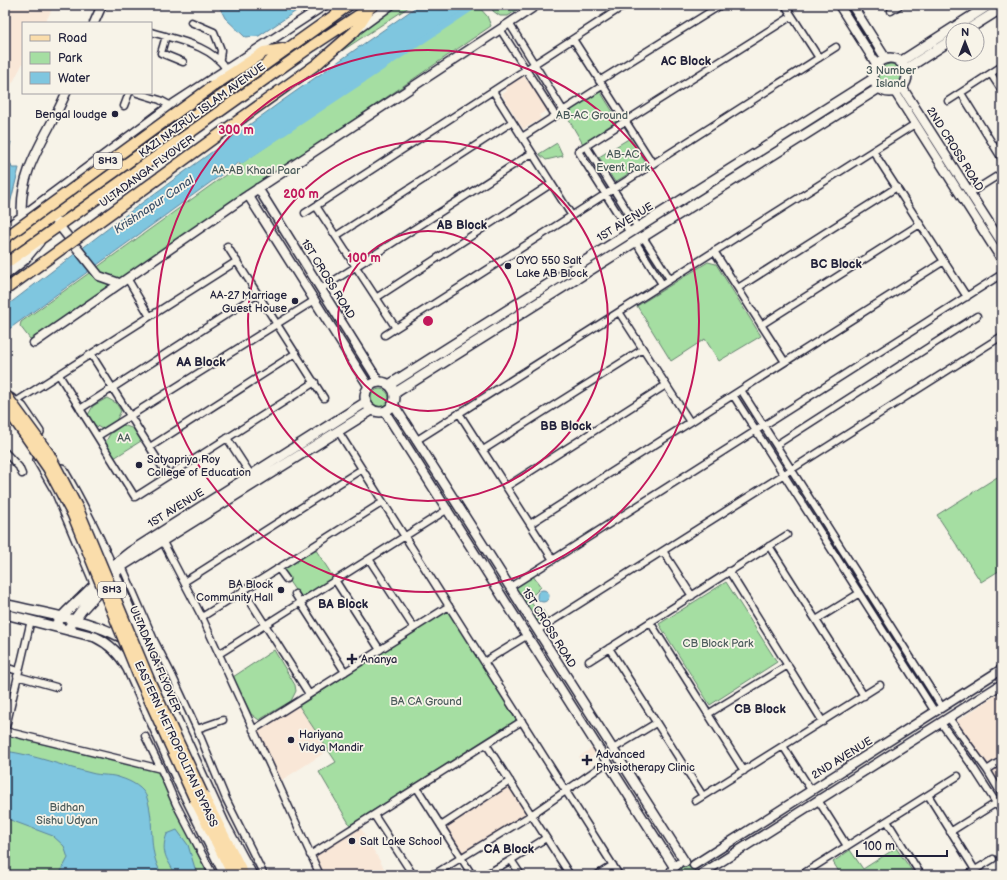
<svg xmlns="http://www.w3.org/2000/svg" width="1007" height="880" viewBox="0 0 1007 880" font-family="'Balsamiq Sans',sans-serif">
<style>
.built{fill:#f9e7d7}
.green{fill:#a5dea2;stroke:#64806e}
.water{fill:#7fc6df;stroke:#5a849d}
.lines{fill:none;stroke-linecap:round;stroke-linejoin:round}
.canal{stroke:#7fc6df;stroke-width:6}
.minor-casing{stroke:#22223b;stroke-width:9}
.tertiary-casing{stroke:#22223b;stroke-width:11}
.secondary-casing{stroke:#22223b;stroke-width:12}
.primary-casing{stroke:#22223b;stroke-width:13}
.minor{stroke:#f7f3e8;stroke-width:6}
.tertiary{stroke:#f7f3e8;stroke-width:8}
.secondary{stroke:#f7f3e8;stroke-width:9}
.primary{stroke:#faddab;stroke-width:10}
.primary-bridge-casing{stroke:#22223b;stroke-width:13;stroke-linecap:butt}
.primary-bridge{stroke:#faddab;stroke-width:10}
.ring{fill:none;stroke:#c2185b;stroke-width:2}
.poi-dot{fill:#22223b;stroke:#f7f3e8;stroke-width:1.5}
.labels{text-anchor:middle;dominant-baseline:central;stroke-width:3.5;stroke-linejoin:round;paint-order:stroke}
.shield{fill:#f7f3e8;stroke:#62616f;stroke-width:1}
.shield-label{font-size:10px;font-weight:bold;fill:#22223b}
.park-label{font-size:11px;fill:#495a5a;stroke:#f7f3e8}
.street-label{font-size:11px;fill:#22223b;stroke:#f7f3e8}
.poi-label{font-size:11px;fill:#22223b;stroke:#f7f3e8;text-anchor:start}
.neighbourhood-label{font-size:12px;font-weight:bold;fill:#22223b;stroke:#f7f3e8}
.water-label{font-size:12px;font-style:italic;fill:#3e536c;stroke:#f7f3e8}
.centre{fill:#c2185b;stroke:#f7f3e8;stroke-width:2}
.ring-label{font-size:12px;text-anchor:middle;font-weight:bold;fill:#c2185b;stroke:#f7f3e8;stroke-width:3.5;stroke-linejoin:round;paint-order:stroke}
</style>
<rect width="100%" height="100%" fill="#f7f3e8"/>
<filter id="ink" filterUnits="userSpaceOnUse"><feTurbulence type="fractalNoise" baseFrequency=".025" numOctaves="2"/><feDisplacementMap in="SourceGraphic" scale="8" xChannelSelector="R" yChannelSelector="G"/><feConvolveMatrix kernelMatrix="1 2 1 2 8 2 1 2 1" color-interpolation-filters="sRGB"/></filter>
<g filter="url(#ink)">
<!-- built -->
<path class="built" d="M5,5h49l-9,18h-22v40l-18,34z
M523,74l4,7 3,-1 18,30 -9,5 2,4 -18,10 -21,-35 5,-3 -3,-6z
M1002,691v108l-48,-76z
M299,706l30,44 -50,32 -24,-51z
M592,748l4,5 -5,5 3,4 -7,5 -8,-10z
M509,783l19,31 -67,41 -18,-29z
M360,827l28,48h-66l-10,-19z"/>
<!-- green -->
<path class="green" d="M383,5h29l-75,49 38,-44z
M491,5h33l-16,11h-8l-7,-5z
M474,6h4l9,10 4,10 -454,310 -7,3 -10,-13 1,-4 221,-159z
M879 76a12 12 0 1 1 24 0a12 12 0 1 1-24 0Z
M598,88l20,32 -35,24 -20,-34z
M630,138l16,25 -31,19 -16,-25z
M557,143l6,13 -17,4 -7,-6z
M708,262l8,2 45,72 -42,25 -14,-22 -34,22 -34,-55z
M371 398a9 9 0 1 1 18 0a9 9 0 1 1-18 0Z
M107,398l9,5 5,8 -5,10 -14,8 -9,-5 -5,-9 5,-9z
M123,425l11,4 7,12 -27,17 -9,-15 5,-9z
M1002,474v95l-21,13 -44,-67z
M314,547l20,31 -33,21 -21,-31z
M533,576l8,11 -12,12 8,12 5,-2 5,9 -11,7 -24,-37z
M726,582l51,80 -67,43 -51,-81z
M448,610l68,110 -166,105 -31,-53 17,-10 -37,-56z
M274,650l21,35 1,6 -5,10 -32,19 -8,-6 -18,-37z
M5,735l152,36 51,104h-203z
M896,848l19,27h-74l-8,-13 17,-12 13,19z
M686,866l7,2 4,7h-23l7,-8z"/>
<!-- water -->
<path class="water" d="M222,5h83l-46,31 -14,1 -20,-19 -5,-10z
M419,5h53l-166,111 -95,66 -206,150v-25l138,-105 139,-101z
M11,142l-4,13 5,13h7l-10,40 -4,4v-67z
M537 596a6 6 0 1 1 12 0a6 6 0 1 1-12 0Z
M5,751c30,4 57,15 86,22 10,3 21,1 30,5 10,3 23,10 26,20 9,28 -1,49 15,77h-103l9,-17 -4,-12 -11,-10 -48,-18z
M177,830l11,15 9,30h-21c-9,-16 -16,-23 -9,-41z"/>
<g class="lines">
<!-- canal -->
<path class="canal" d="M242,160l234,-155"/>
<!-- minor casing -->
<g class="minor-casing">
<path id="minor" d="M785,5l34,53
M891,11l9,-6
M191,22l23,10 7,18 -1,9
M509,23l54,87
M500,29l55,86
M151,32c26,8 60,13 75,37
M166,36l-5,17 22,9
M573,39l80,125
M991,74l11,17
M599,81l122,-76
M493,91l79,125
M137,93l23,7 11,6
M961,93l41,66
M948,101l54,-35
M124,106l5,-13
M522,137l80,-51
M586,146l52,82
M873,151l94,146
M970,193l32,-20
M316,206l80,122
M305,213l320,-208
M630,233l-52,-82 214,-135
M336,236l176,-114
M643,237l27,42
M635,241l27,43
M227,246l97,152
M714,251l71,111
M127,278l22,37
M738,288l159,-101
M321,289l211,-136
M376,298l175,-114
M619,312l71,110
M761,325l159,-101
M385,335l451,-288
M91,354l77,122
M59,375l76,122 180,-115
M741,390l201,317
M733,395l202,317
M14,403l223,-142
M80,409l178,-115
M459,413l94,147
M338,431l281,444
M98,436l217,-136
M227,438l24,37
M417,440l498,-316
M776,445l201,-129
M150,447l146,-94
M483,450l160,-101
M5,452l14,15 3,7
M506,487l160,-102
M530,524l414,-263
M163,542l39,75 118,258
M769,546l95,150
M663,551l29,45
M369,559l45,69
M122,566l32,74 17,33 26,56 29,70 38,76
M278,568l8,11
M729,571l94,151
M335,580l45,70
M184,582l178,-113
M510,587l492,-313
M243,590l66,104
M295,594l50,78
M202,617l181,-115
M816,620l42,-26
M650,622l94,149
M538,630l464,-294
M609,648l94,148
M219,654l229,-145
M589,661l198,-126
M484,662l44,-27
M5,667l13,4
M17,676l39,11
M708,714l80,-49
M949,718l38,52 15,25
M941,723l32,44 29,45
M197,729l26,-9
M253,730l196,-124
M5,731l156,38 15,35 37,71
M5,731l26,-111
M145,736l16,33
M486,744l84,131
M783,746l28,44
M613,749l43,-26
M987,770l15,-10
M417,788l55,87
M928,795l47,75
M818,800l29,46
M695,801l185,-116
M374,815l39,60
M887,821l34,54
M441,826l69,-45
M950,832l46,-29
M310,855l212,-134
M433,875l98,-60 75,-52
M485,875l26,-15
M521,875l-10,-15 35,-22
M597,875l16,-10
M801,875l157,-99
M967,875l26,-16"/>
</g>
<!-- tertiary casing -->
<g class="tertiary-casing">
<path id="tertiary" d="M839,5l38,60
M852,5l34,54
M94,23l8,-18
M358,29l33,-24
M902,87l100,156
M895,92l107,168
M258,188l121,194
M248,195l121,192
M42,204l57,72 20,7
M22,216c-4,-47 27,-82 44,-123
M5,229l165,-123 155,-101
M34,343l211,-146 292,-192
M394,405l291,457
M385,412l289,455
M694,865l308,-196
M670,875l2,-5 6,-6
M700,875l302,-191"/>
</g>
<!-- secondary casing -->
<g class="secondary-casing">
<path id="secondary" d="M967,30l35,-22
M873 75a17 17 0 1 1 34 0a17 17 0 1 1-34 0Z
M900,62l89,-57
M906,69l47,-30
M5,275l19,-15 15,-18
M365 397a15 15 0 1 1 30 0a15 15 0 1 1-30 0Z
M389,385l484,-306
M395,393l484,-305
M10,398l12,9 17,25
M38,460l18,31 41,97
M62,469c35,59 62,123 86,188
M5,604c47,12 107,17 143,53l76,166 28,52
M5,614l90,23c15,7 25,17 33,32l53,118 44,88
M55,626c7,-12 16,-18 25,-27 17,-16 31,-33 50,-47l236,-150
M68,629l13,-18 41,-45 250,-156"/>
</g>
<!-- primary casing -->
<g class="primary-casing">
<path id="primary" d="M213,86l51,-34 19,-3
M243,117l74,-53 38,-33 13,-20
M5,250l344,-245
M5,264l307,-218 62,-41
M203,795l41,80
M195,800l38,75"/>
</g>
<!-- minor -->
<use href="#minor" class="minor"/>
<!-- tertiary -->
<use href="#tertiary" class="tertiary"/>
<!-- secondary -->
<use href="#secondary" class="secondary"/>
<!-- primary -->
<use href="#primary" class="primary"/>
<!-- primary-bridge casing -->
<g class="primary-bridge-casing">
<path id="primary-bridge" d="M5,238l208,-152
M5,290l238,-173
M5,394l44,60 29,55 72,173 53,113
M5,406l43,62 25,47 66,162 56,123"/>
</g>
<!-- primary-bridge -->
<use href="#primary-bridge" class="primary-bridge"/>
</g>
</g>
<!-- distance rings -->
<g class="ring">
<circle cx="428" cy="321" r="90"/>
<circle cx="428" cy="321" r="180"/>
<circle cx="428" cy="321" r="271"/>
</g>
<!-- markers -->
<g class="poi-dot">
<circle cx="115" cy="114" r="4"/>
<circle cx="508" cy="266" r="4"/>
<circle cx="295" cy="301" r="4"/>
<circle cx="139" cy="465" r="4"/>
<circle cx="281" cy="590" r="4"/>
<path d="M350 653h4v4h4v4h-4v4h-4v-4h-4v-4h4z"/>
<circle cx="291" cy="740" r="4"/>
<path d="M585 754h4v4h4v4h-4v4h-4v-4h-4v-4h4z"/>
<circle cx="352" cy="841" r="4"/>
</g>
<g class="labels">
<!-- shield labels -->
<g class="shield">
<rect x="94" y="153" width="28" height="16" rx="3"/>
<rect x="98" y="582" width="28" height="16" rx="3"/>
</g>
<g class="shield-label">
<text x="108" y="161">SH3</text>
<text x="112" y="590">SH3</text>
</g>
<!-- park labels -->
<g class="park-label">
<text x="891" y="70">3 Number<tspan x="891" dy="13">Island</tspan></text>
<text x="592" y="115">AB-AC Ground</text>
<text x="623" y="154">AB-AC<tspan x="623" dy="13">Event Park</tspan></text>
<text x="256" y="170">AA-AB Khaal Paar</text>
<text x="124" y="438">AA</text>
<text x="718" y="643">CB Block Park</text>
<text x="426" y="701">BA CA Ground</text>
<text x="67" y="807">Bidhan<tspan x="67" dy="13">Sishu Udyan</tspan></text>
</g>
<!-- street labels -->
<g class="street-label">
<text transform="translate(202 110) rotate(-36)">KAZI NAZRUL ISLAM AVENUE</text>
<text transform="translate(955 149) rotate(58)">2ND CROSS ROAD</text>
<text transform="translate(147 171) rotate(-36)">ULTADANGA FLYOVER</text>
<text transform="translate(625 222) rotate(-32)">1ST AVENUE</text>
<text transform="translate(328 279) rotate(58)">1ST CROSS ROAD</text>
<text transform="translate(176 508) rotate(-32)">1ST AVENUE</text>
<text transform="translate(549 628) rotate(58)">1ST CROSS ROAD</text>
<text transform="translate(155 659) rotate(67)">ULTADANGA FLYOVER</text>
<text transform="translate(176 744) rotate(65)">EASTERN METROPOLITAN BYPASS</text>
<text transform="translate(842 758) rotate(-32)">2ND AVENUE</text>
</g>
<!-- poi labels -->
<g class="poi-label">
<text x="107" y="114" text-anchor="end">Bengal loudge</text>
<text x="516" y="260">OYO 550 Salt<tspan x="516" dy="13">Lake AB Block</tspan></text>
<text x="287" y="295" text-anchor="end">AA-27 Marriage<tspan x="287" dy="13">Guest House</tspan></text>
<text x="147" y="459">Satyapriya Roy<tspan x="147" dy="13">College of Education</tspan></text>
<text x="273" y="584" text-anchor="end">BA Block<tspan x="273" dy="13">Community Hall</tspan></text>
<text x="361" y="659">Ananya</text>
<text x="299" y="734">Hariyana<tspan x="299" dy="13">Vidya Mandir</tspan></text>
<text x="596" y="754">Advanced<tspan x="596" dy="13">Physiotherapy Clinic</tspan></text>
<text x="360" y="841">Salt Lake School</text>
</g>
<!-- neighbourhood labels -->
<g class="neighbourhood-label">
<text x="686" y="61">AC Block</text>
<text x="462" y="225">AB Block</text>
<text x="836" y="264">BC Block</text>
<text x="201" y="362">AA Block</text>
<text x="566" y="426">BB Block</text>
<text x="343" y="604">BA Block</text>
<text x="760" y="709">CB Block</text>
<text x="509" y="849">CA Block</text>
</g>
<!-- water labels -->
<g class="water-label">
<text transform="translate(154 205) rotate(-34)">Krishnapur Canal</text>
</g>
</g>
<circle cx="428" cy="321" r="6" class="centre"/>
<g class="ring-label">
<text x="236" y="134">300 m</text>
<text x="301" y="198">200 m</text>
<text x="364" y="262">100 m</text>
</g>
<!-- margin -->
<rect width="1007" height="880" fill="none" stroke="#f7f3e8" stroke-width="20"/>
<rect x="10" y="10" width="987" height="860" fill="none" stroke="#22223b" stroke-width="1.5" filter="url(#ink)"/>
<!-- legend -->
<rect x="22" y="22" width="130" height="72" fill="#f7f3e8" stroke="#a29fa3"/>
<rect x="30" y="35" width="20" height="6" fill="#faddab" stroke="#a29fa3"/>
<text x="58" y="42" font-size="12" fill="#22223b">Road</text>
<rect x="30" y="52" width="20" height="12" fill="#a5dea2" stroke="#a29fa3"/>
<text x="58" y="62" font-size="12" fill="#22223b">Park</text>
<rect x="30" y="72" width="20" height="12" fill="#7fc6df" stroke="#a29fa3"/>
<text x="58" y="82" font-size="12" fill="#22223b">Water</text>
<!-- north arrow -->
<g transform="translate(965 42)"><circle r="19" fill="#f7f3e8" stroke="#a29fa3"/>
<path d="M0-3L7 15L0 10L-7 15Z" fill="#22223b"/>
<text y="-6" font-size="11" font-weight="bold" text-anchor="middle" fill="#22223b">N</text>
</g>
<!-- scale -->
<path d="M857 850v6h90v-6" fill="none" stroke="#22223b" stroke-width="2"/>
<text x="863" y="850" font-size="12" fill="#22223b" stroke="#f7f3e8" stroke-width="3" paint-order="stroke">100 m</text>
</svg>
